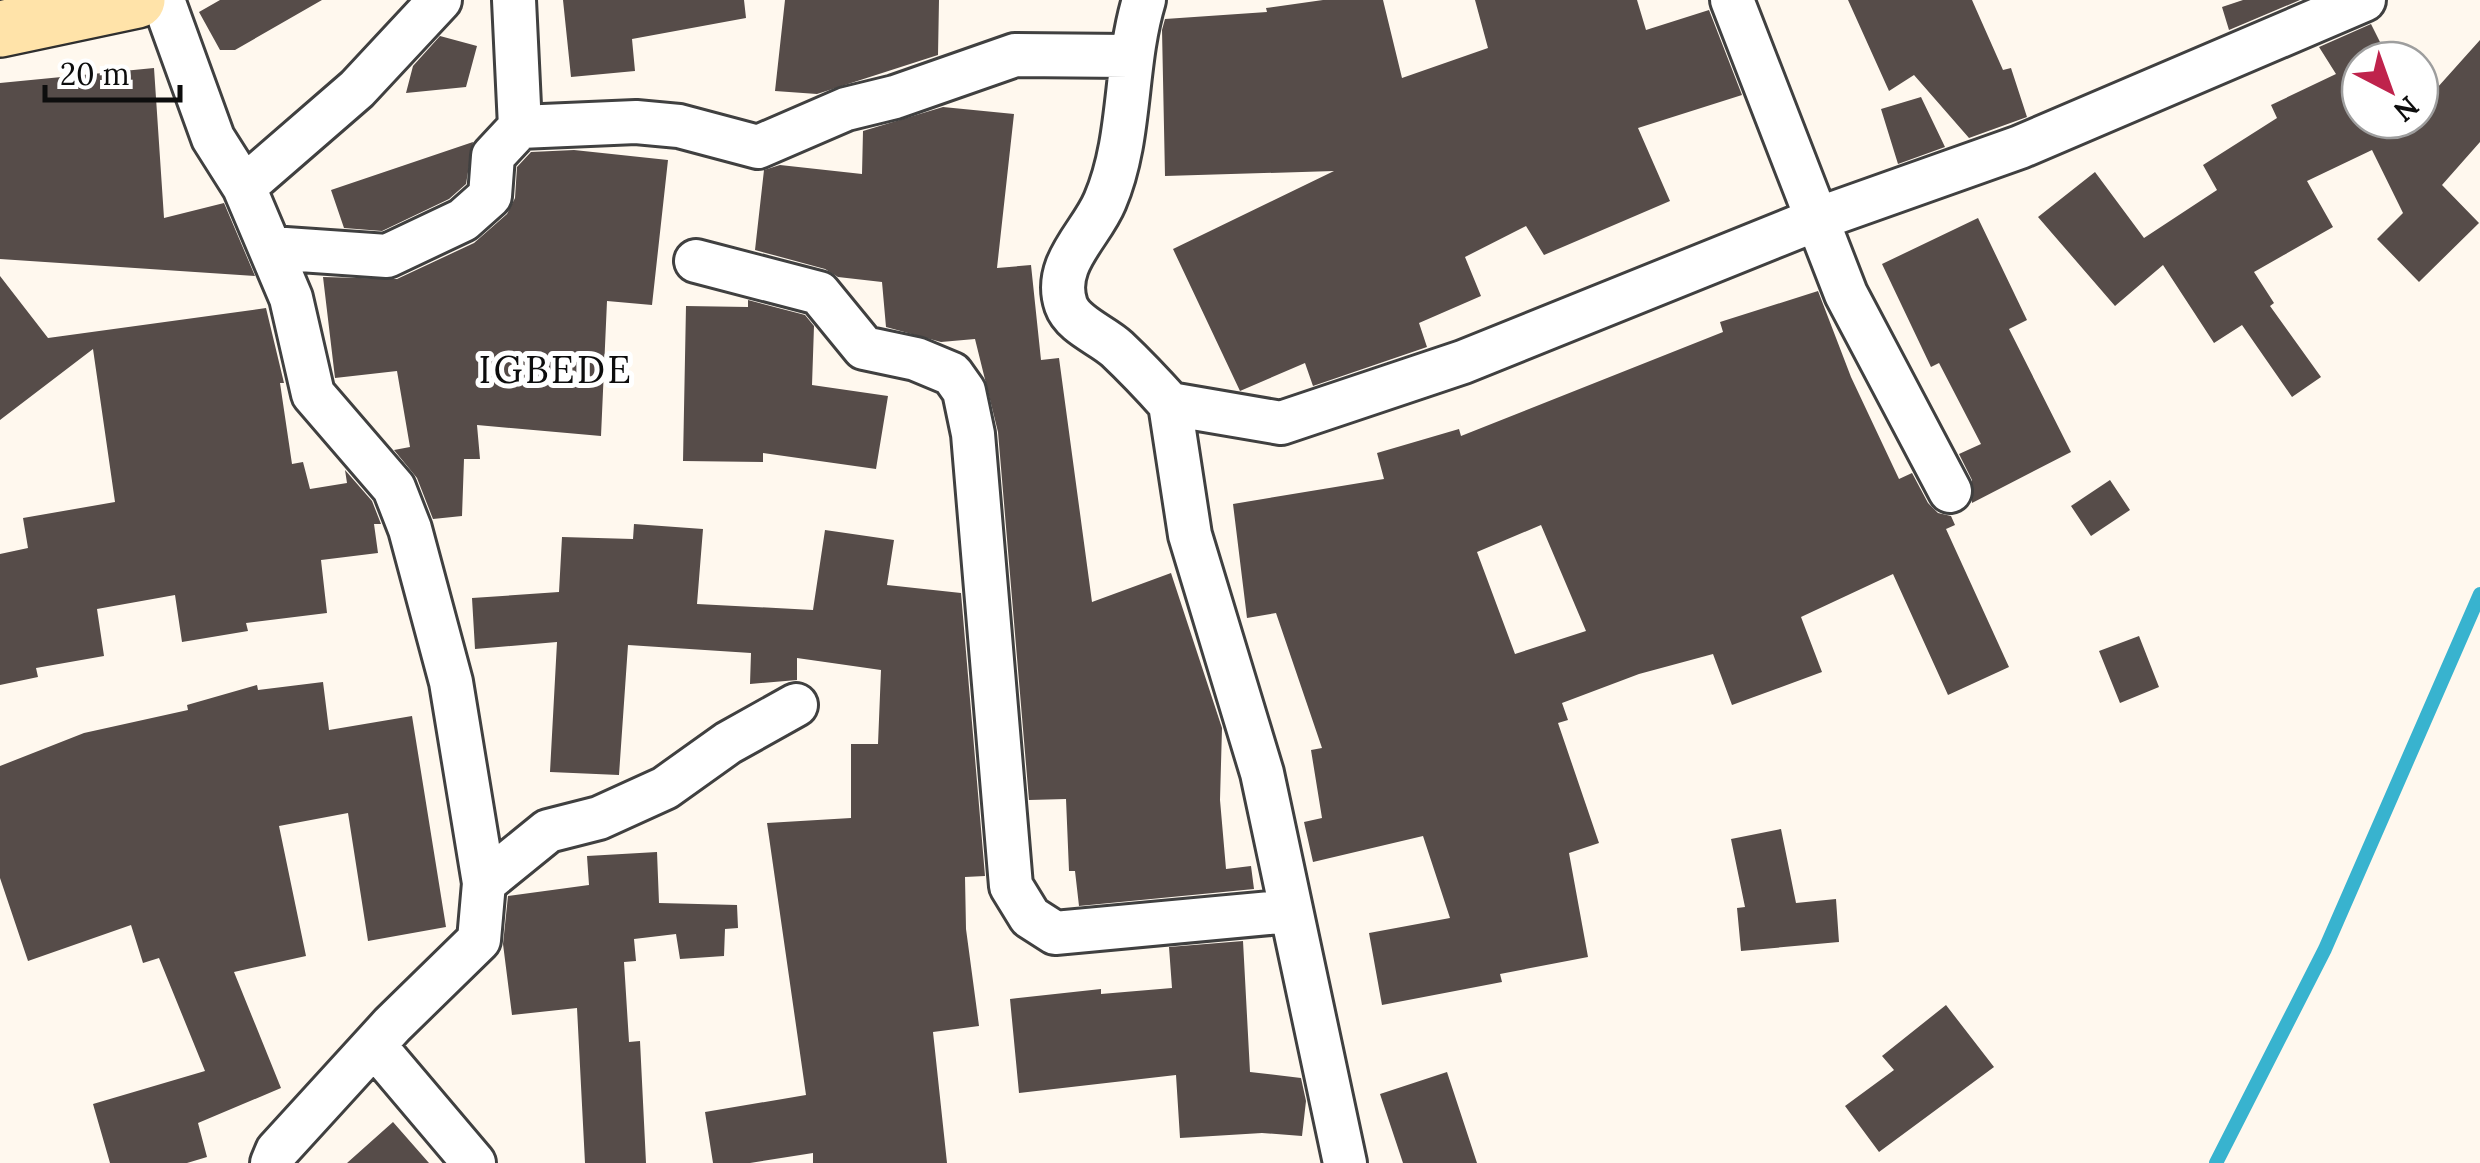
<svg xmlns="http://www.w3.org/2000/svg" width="2480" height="1163" viewBox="0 0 2480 1163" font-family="Lora,serif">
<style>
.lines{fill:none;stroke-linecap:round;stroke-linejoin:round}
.stream{stroke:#38b3cf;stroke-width:14}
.building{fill:#564c49;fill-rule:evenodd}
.street-casing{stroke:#404040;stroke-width:48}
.secondary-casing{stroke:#2f2f2f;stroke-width:60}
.street{stroke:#fff;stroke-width:42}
.secondary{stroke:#ffe3a9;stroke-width:55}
.labels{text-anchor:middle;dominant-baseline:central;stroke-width:10;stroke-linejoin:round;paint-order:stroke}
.quarter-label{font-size:38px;letter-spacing:2.5px;fill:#0d0d0d;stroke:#fff}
</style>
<rect width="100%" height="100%" fill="#fff8ee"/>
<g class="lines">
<!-- stream -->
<path class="stream" d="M2216,1163l109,-214 155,-355"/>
</g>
<!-- building -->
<path class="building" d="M220,0h102l-87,50h-15l-21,-38z
M563,0h181l2,18 -114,21 3,32 -64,6z
M785,0h154l-1,55 -121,39 -42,-3z
M1323,0h60l19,78 86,-30 -13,-48h162l9,30 63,-20 33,85 -104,33 32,73 -126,54 -18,-29 -61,31 16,39 -62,27 8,24 -114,39 -8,-23 -65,28 -67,-142 161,-78 -169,5 -3,-146 3,-11 102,-7 -1,-4z
M1848,0h124l31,70 8,-2 16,49 -58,21 -55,-63 -25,16z
M2243,0h57l-71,30 -7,-23z
M2371,24l18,36h-29v60h60v-13l60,-67v102l-38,43 37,38 -60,59 -42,-43 26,-26 -31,-63 -65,31 26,46 -79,45 20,31 -4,3 51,71 -29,20 -50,-72 -28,18 -51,-78 -48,41 -77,-89 57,-45 49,66 73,-48 -14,-25 74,-47 -6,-13 65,-31 -17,-27z
M440,36l37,10 -11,41 -60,6 7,-27z
M154,68l10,150 60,-15 31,73 -255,-17v-176z
M1921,97l24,50 -47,17 -17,-55z
M943,107l71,7 -17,154 34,-3 10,95 18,-2 33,244 79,-29 51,155 -2,72 6,69 25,-3 3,23 -175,17 -4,-35h-6l-3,-72 -37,1 -31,-368 -23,-93 -34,3 -55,-15 -4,-45 -44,-5 -13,-8 -70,-19 9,-80 16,-5 82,9 1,-43z
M473,142l-7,42 -17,15 -67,32 -38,-3 -13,-38z
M574,150l94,10 -16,145 -45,-4 -6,135 -124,-11 3,34h-16l-2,57 -29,3 -16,-41 -23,-28 16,-3 -13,-76 -62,7 -12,-101 74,2 77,-36 33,-29 8,-16 2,-31 14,-15z
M1978,218l49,102 -18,9 62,123 -99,51v-23l-13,-26 22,-10 -42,-81 -8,4 -49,-103z
M0,276l48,62 218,-30 18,75h-4l12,81 11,-2 7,27 37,-6 -2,-13 27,31 9,23h-7l4,29 -57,7 6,53 -81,10 2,8 -66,11 -7,-47 -78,14 7,47 -68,12 2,9 -38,8v-131l28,-6 -5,-30 92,-16 -22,-153 -93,71z
M1818,291l33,86 48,102 13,-6 16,30 10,10 13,3 4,9 -9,4 63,138 -61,28 -55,-121 -92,43 21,55 -90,33 -19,-51 -74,20 -77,29 6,17 -10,3 41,120 -30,10 19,104 -88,17 2,8 -120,23 -13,-72 81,-15 -27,-82 -110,26 -9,-40 18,-4 -11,-68 11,-2 -46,-135 -29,5 -14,-114 151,-25 -7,-26 82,-24 2,7 262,-104 -3,-10zM1541,525l45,106 -71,23 -38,-102z
M748,300l57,15 9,11 -2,59 76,11 -12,73 -113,-16v9l-80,-1 3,-155 62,1z
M2110,480l20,30 -39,26 -20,-30z
M634,524l69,5 -6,75 116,6 12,-80 69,10 -7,45 74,8 24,283 -20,1 1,52 13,97 -46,6 14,131h-134v-10l-63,10h-37l-8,-51 101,-17 -39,-272 84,-5v-74h27l3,-74 -84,-12v22l-47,4 1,-31 -123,-8 -9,130 -69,-3 7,-130 -82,7 -3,-51 87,-6 3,-55 71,2z
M2139,636l20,51 -39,16 -21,-52z
M323,682l6,48 83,-14 34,211 -78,14 -20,-128 -69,13 27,130 -72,16 47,116 -83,35 9,34 -20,6h-77l-17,-59 112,-33 -46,-113 -16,5 -12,-38 -103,36 -28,-83v-112l84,-33 104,-23 -1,-5 70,-20 1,5z
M1781,829l15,74 40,-4 3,43 -98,9 -4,-43 8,-1 -14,-68z
M657,852l2,51 78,2 1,23 -13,1 -1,27 -44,3 -4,-25 -42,5 2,22 -12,1 5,80 11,-1 6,122h-61l-8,-155 -65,7 -9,-71 5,-48 81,-11 -2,-29z
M1243,941l7,131 51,6 5,23 -4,35 -40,-3 -82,5 -4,-63 -157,18 -9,-94 91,-10v5l71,-6 -3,-41z
M1946,1005l48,62 -115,85 -34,-46 49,-36 -12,-14z
M1447,1072l30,91h-74l-23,-69z
M393,1122l36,41h-82z"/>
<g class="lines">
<!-- street casing -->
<g class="street-casing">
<path id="street" d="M163,0l50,138 31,49 47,111 22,96 81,94 16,41 41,153 33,201 -5,57 -87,85 -115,126 -5,12
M514,0l6,127
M1144,0c-20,66 -12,138 -39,201 -14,34 -53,63 -39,104 7,20 36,30 51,44 19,18 36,36 53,55
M1732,0l114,294 104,197
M244,187l113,-98 83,-89
M271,248l116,8 76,-36 27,-24 3,-40 27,-29 116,-5 43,4 79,21 88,-38 49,-12 120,-42 114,1
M696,261l123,32 45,55 52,11 36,15 12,17 9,43 38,452 19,31 25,16 236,-22
M484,883l64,-52 51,-13 66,-30 63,-45 68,-38
M374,1045l100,118
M1345,1163l-83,-390 -72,-238 -20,-131 111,19 182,-61 357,-144 200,-71 344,-147"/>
</g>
<!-- secondary casing -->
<g class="secondary-casing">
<path id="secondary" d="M0,29l137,-29"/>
</g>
<!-- street -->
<use href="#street" class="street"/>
<!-- secondary -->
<use href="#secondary" class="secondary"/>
</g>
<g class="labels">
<!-- quarter labels -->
<g class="quarter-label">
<text x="556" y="369">IGBEDE</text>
</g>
</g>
<!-- north arrow -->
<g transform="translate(2390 90) rotate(139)"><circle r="48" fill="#ffffff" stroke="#9e9e9e" stroke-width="2.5"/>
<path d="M0-8L18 38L0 25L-18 38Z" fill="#bf234c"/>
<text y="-15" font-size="28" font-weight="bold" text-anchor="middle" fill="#0d0d0d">N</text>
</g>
<!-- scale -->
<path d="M45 85v15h135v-15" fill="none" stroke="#0d0d0d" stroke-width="5"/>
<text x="60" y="85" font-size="30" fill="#0d0d0d" stroke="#ffffff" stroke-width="8" paint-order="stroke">20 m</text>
</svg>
